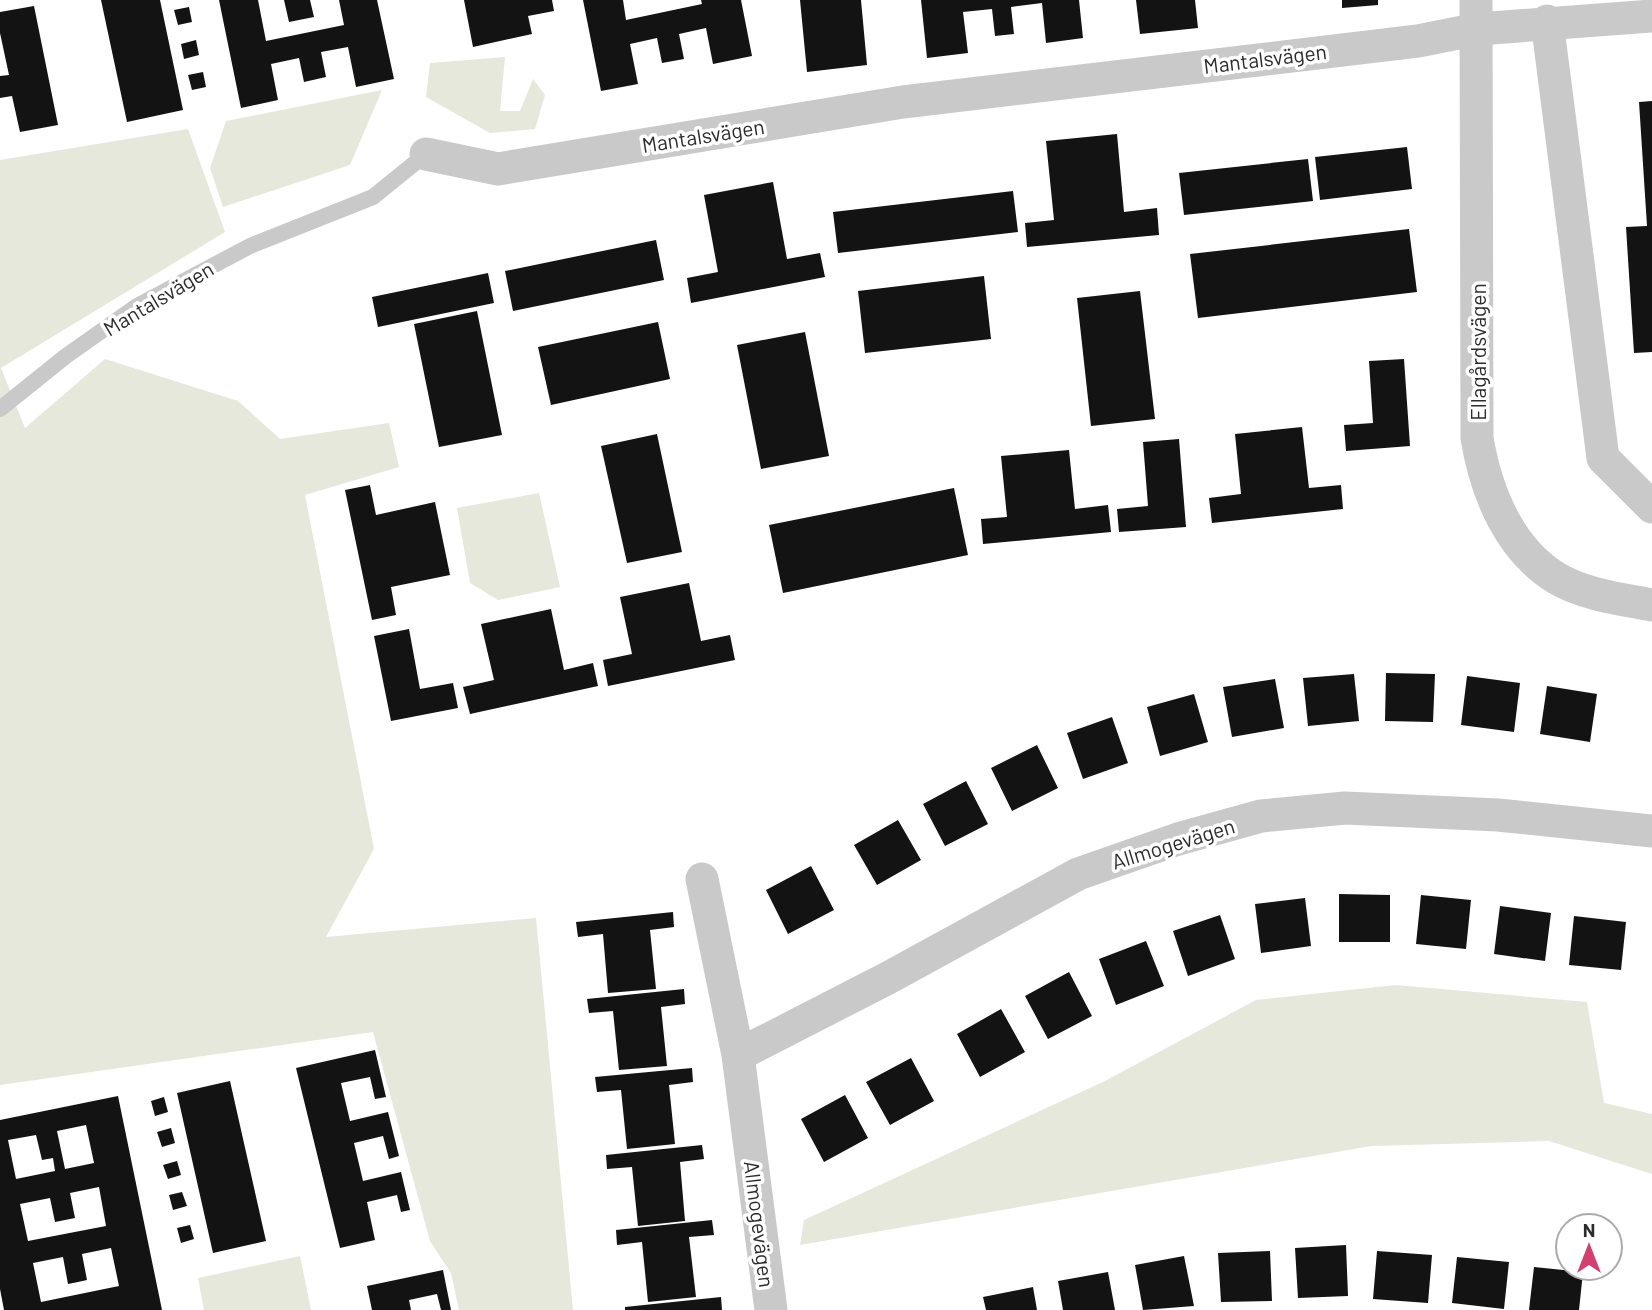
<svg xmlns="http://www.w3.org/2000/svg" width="1652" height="1310" viewBox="0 0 1652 1310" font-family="Barlow,sans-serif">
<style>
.green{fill:#e5e8db}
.building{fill:#131313;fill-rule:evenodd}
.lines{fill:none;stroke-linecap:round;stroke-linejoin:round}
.service{stroke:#c9c9c9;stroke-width:16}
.minor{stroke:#c9c9c9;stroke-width:33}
.labels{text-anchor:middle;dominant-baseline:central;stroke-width:7;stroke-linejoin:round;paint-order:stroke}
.street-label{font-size:21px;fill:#2c2c2c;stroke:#fff}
</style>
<rect width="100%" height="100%" fill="#fff"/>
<!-- green -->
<path class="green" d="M505,57l-5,54h20l13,-32 12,16 -10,34 -45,4 -64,-36 4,-34z
M382,90l-32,75 -127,42 -13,-39 16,-47z
M188,129l37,103 -224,136 24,60 80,-69 133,42 42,38 109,-16 10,44 -94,28 69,354 -48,88 210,-19 37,392h-114l-8,-37 -21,-32 -57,-209 -373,53v-925z
M539,493l21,94 -62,13 -28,-17 -13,-75z
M1396,985l191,17 17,101 48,11v60l-103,-33 -178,5 -571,99 4,-25 301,-139 151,-81z
M300,1256l11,54h-107l-6,-32z"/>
<!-- building -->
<path class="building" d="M101,0h59l23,110 -56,12z
M219,0h39l8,41 78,-16 -5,-25h38l17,79 -38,8 -8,-40 -27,5 5,25 -22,5 -5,-24 -28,6 7,36 -37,8z
M284,0h26l4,17 -25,5z
M464,0h88l2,11 -26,5 4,18 -59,13z
M583,0h40l3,20 76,-16 -1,-4h40l11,56 -39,8 -7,-36 -27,6 5,25 -22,4 -5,-25 -27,6 8,40 -37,7z
M800,0h61l6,65 -60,7z
M921,0h158l4,38 -37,5 -4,-40 -31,4 3,27 -19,2 -3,-27 -29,3 5,41 -41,5z
M1136,0h59l3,28 -58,6z
M1342,0h36v5l-36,3z
M34,6l24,119 -38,7 -8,-36 -12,2v-22l9,-1 -9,-42v-21z
M189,7l3,15 -14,3 -4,-15z
M196,40l3,15 -15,4 -3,-15z
M203,72l3,15 -14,3 -4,-15z
M1652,101v251l-18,1 -8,-126 21,-1 -8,-124z
M1117,134l7,78 33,-4 2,27 -132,12 -2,-24 29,-3 -8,-79z
M1407,147l5,42 -92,11 -5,-43z
M1308,159l5,42 -129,14 -5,-42z
M773,182l14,77 33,-6 5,24 -134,26 -4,-25 31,-6 -14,-77z
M1013,191l5,41 -180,21 -5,-41z
M1409,229l8,63 -219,26 -8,-64z
M656,240l8,40 -151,31 -8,-40z
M488,273l6,30 -116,24 -6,-30z
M984,276l7,63 -126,14 -7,-62z
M1140,291l15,128 -64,7 -14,-128z
M477,311l25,124 -63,12 -25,-123z
M658,322l12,57 -119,26 -13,-58z
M805,332l24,124 -68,13 -24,-124z
M1404,359l6,87 -64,5 -2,-26 29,-2 -4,-62z
M1302,427l7,61 32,-3 2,24 -131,14 -3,-25 32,-4 -6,-60z
M657,434l25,118 -55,11 -26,-117z
M1179,439l7,88 -67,5 -2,-23 31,-3 -5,-64z
M1069,450l6,59 33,-4 3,27 -128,12 -2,-25 26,-2 -6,-61z
M370,485l6,30 59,-13 15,73 -59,12 5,28 -24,5 -27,-130z
M954,488l14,67 -185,38 -14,-68z
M689,583l12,58 29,-6 5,25 -127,26 -5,-26 29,-6 -12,-57z
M551,609l13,61 29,-7 5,23 -128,28 -7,-27 31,-7 -13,-56z
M409,629l11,60 33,-6 5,25 -67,13 -17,-85z
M1386,673l49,1 -2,48 -48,-1z
M1354,674l5,47 -51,5 -5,-48z
M1467,676l53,7 -6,49 -53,-7z
M1275,679l9,49 -52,9 -9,-50z
M1547,686l50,8 -7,48 -50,-8z
M1194,694l14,48 -48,14 -13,-49z
M1112,717l16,46 -45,16 -16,-46z
M1037,745l21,43 -46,23 -21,-43z
M966,781l22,43 -43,22 -22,-42z
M898,820l23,40 -44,25 -23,-40z
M811,866l23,44 -46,24 -22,-44z
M1339,894l51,1v47h-51z
M1421,895l50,5 -5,49 -50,-5z
M1305,898l6,48 -50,7 -6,-49z
M1500,906l51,7 -6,48 -51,-7z
M673,912l1,15 -24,3 6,59 -48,4 -5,-59 -25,3 -2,-15z
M1220,915l15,44 -47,17 -15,-45z
M1574,916l52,6 -5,48 -52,-5z
M1146,941l18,45 -48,19 -17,-46z
M1069,972l23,44 -44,23 -23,-43z
M684,989l1,15 -24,3 6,59 -48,4 -6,-59 -24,2 -2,-14z
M1001,1009l24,43 -45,25 -23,-43z
M375,1050l11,47 -11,2 -5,-22 -29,6 9,38 38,-9 11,44 -10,3 -6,-23 -29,7 9,38 38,-9 9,38 -9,2 -4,-17 -30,7 8,38 -35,8 -44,-180z
M911,1058l23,43 -44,24 -24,-43z
M692,1068l1,14 -24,3 6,59 -48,5 -6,-59 -24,2 -2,-15z
M230,1081l36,160 -53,12 -36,-160z
M845,1095l23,43 -44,24 -23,-43z
M118,1096l44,214h-158l-4,-21v-169zM86,1125l8,38 -29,6 -8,-38zM36,1135l6,25 11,-2 2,13 -39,8 -8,-39zM99,1187l7,39 -78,15 -8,-37 30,-6 5,24 20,-4 -5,-25zM111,1248l8,38 -78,16 -8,-39 30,-6 5,27 10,-2 9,-2 -5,-26z
M164,1097l4,15 -13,4 -4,-15z
M171,1128l4,15 -13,4 -5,-15z
M702,1145l2,14 -24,3 5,59 -47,5 -6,-59 -25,2 -1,-14z
M177,1161l4,14 -13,4 -5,-14z
M182,1192l5,14 -14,4 -4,-15z
M712,1220l2,15 -25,2 7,60 -48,5 -6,-60 -25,3 -1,-15z
M190,1225l4,14 -13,4 -4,-15z
M1346,1245l2,51 -50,2 -3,-50z
M1270,1251l2,50 -51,1 -3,-49z
M1377,1251l55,4 -4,48 -55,-4z
M1184,1256l10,50 -51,4 -8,-45z
M1457,1257l52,5 -5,47 -52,-6z
M1534,1267l49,5 -4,38h-50z
M443,1270l8,40h-10l-4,-16 -28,6 2,10h-39l-5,-24z
M1108,1272l7,38h-52l-5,-29z
M1033,1287l4,23h-51l-3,-13z
M721,1297l1,13h-97v-3z"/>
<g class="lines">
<!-- service -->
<path class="service" d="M0,409l66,-53 71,-50 113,-60 123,-49 53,-43"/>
<!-- minor -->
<path class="minor" d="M1476,0l1,438c9,54 32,112 81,141 28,16 63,20 94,26
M1547,21l56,437 49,49
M426,154l72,15 405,-67 515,-61 60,-12 174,-13
M702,879l36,176
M771,1310l-33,-255 150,-77 190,-104 100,-35 83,-23 84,-8 153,7 154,16"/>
</g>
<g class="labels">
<!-- street labels -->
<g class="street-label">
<text transform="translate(1265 58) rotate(-7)">Mantalsvägen</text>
<text transform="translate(703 135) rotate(-9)">Mantalsvägen</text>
<text transform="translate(158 298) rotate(-31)">Mantalsvägen</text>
<text transform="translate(1477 352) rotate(-90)">Ellagårdsvägen</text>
<text transform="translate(1173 843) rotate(-17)">Allmogevägen</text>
<text transform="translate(760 1224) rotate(83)">Allmogevägen</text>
</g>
</g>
<!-- north arrow -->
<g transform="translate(1589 1247)"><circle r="33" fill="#ffffff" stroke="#ababab" stroke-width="2"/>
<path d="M0-5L12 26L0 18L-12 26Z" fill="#d1406e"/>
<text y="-10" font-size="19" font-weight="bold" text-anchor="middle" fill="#2c2c2c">N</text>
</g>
</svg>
